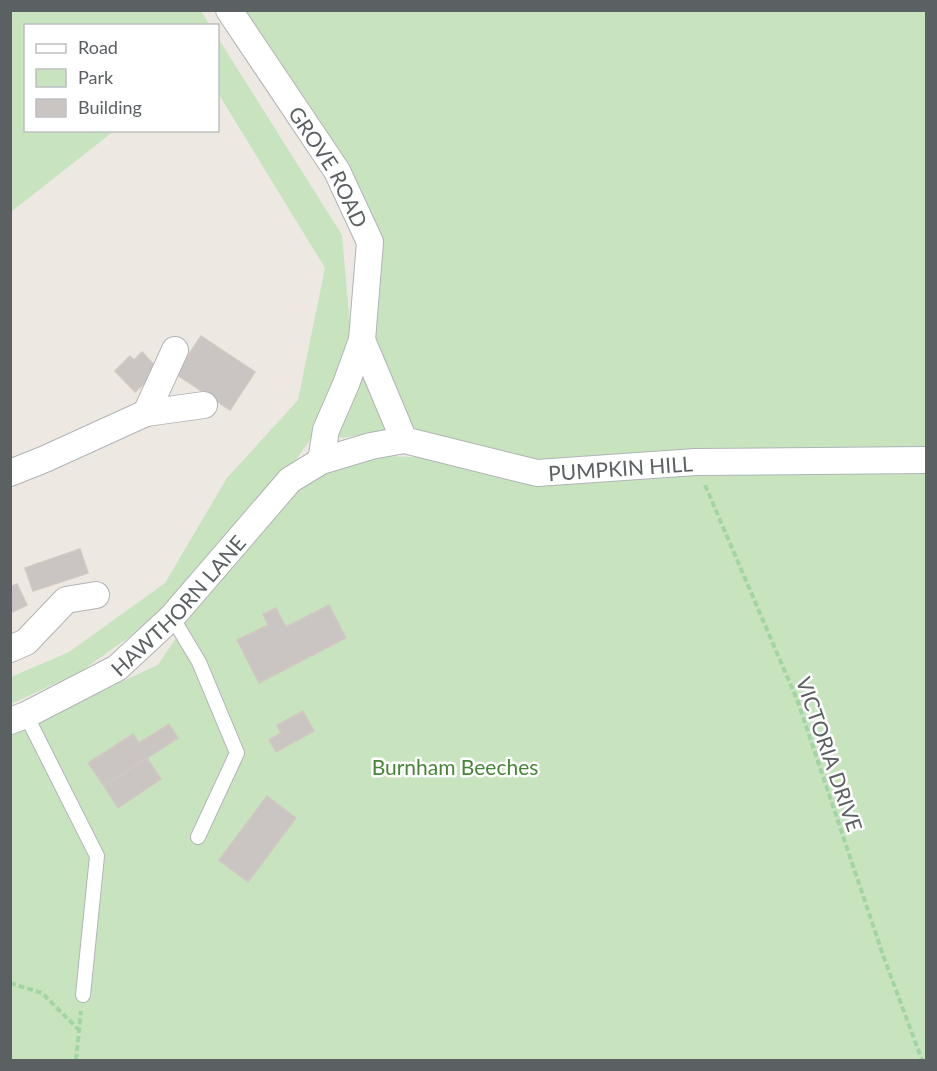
<svg xmlns="http://www.w3.org/2000/svg" width="937" height="1071" viewBox="0 0 937 1071" font-family="Lato,sans-serif">
<style>
.green{fill:#c8e4bf}
.building{fill:#cac5c2;stroke:#d1c8c1;stroke-width:1.5}
.lines{fill:none;stroke-linecap:round;stroke-linejoin:round}
.lane-casing{stroke:#b0b4b7;stroke-width:16}
.street-casing{stroke:#b0b4b7;stroke-width:28}
.path{stroke:#a3d5a4;stroke-width:4;stroke-dasharray:6 3;stroke-linecap:butt}
.lane{stroke:#fff;stroke-width:14}
.street{stroke:#fff;stroke-width:26}
.labels{text-anchor:middle;dominant-baseline:central;stroke-width:5;stroke-linejoin:round;paint-order:stroke}
.street-label{font-size:21px;fill:#5b6062;stroke:#fff}
.park-label{font-size:21px;fill:#478438;stroke:#fff}
</style>
<rect width="100%" height="100%" fill="#ede8e2"/>
<!-- green -->
<path class="green" d="M10,11h191l9,14 -184,1v104l88,1 -103,81z
M224,11h702v443l-401,7 -71,-14 -53,-26 -30,-77 -4,-132z
M218,38l124,197 9,102 -41,103 -25,35 -118,135 -87,62 -69,32v-27l58,-25 96,-69 62,-105 71,-78 27,-132 -107,-175z
M362,363l30,67 -51,8 -8,-8z
M386,456l381,15h159v589h-915l-1,-328 148,-67 29,-44 108,-128 34,-26z"/>
<!-- building -->
<path class="building" d="M201,336l54,36 -25,38 -54,-36z
M142,352l14,15 -8,8 3,3 -16,14 -20,-21 15,-15 4,4z
M80,549l8,24 -55,18 -8,-23z
M17,584l10,21 -17,8v-26z
M329,605l17,33 -87,45 -22,-43 31,-15 -5,-11 13,-6 10,19z
M303,711l11,20 -38,21 -7,-12 12,-7 -4,-8z
M169,724l9,14 -74,48 -16,-23 45,-29 6,9z
M147,758l14,21 -43,29 -14,-22z
M267,796l29,22 -48,64 -29,-22z"/>
<g class="lines">
<!-- lane casing -->
<g class="lane-casing">
<path id="lane" d="M172,617l27,45 38,91 -39,84
M26,715l71,141 -14,139"/>
</g>
<!-- street casing -->
<g class="street-casing">
<g id="street">
<path id="s1" d="M229,10l108,161 33,71 -8,98 -16,44 -20,46 -5,31"/>
<path d="M362,340l42,100"/>
<path d="M175,350l-29,63 58,-8"/>
<path d="M10,473l35,-14 101,-46"/>
<path d="M10,649l16,-7 40,-42 30,-5"/>
<path id="s2" d="M10,721l16,-6 91,-47 55,-51 118,-137 31,-19 50,-15 33,-6 133,33 159,-11 230,-2"/>
</g>
</g>
<!-- path -->
<path class="path" d="M705,485l93,217 86,256 38,102
M10,983l32,10 37,37
M76,1060l5,-49"/>
<!-- lane -->
<use href="#lane" class="lane"/>
<!-- street -->
<use href="#street" class="street"/>
</g>
<g class="labels">
<!-- street labels -->
<g class="street-label">
<text stroke="none"><textPath href="#s1" startOffset="186">GROVE ROAD</textPath></text>
<text stroke="none"><textPath href="#s2" startOffset="718">PUMPKIN HILL</textPath></text>
<text stroke="none"><textPath href="#s2" startOffset="207">HAWTHORN LANE</textPath></text>
<text transform="translate(830 754) rotate(71)">VICTORIA DRIVE</text>
</g>
<!-- park labels -->
<g class="park-label">
<text x="455" y="766">Burnham Beeches</text>
</g>
</g>
<!-- border -->
<rect width="937" height="1071" fill="none" stroke="#5b6062" stroke-width="24"/>
<!-- legend -->
<rect x="24" y="24" width="195" height="108" fill="#ffffff" stroke="#bdbfc0" stroke-width="1.5"/>
<rect x="36" y="44" width="30" height="9" fill="#ffffff" stroke="#bdbfc0" stroke-width="1.5"/>
<text x="78" y="54" font-size="18" fill="#5b6062">Road</text>
<rect x="36" y="69" width="30" height="18" fill="#c8e4bf" stroke="#bdbfc0" stroke-width="1.5"/>
<text x="78" y="84" font-size="18" fill="#5b6062">Park</text>
<rect x="36" y="99" width="30" height="18" fill="#cac5c2" stroke="#bdbfc0" stroke-width="1.5"/>
<text x="78" y="114" font-size="18" fill="#5b6062">Building</text>
</svg>
